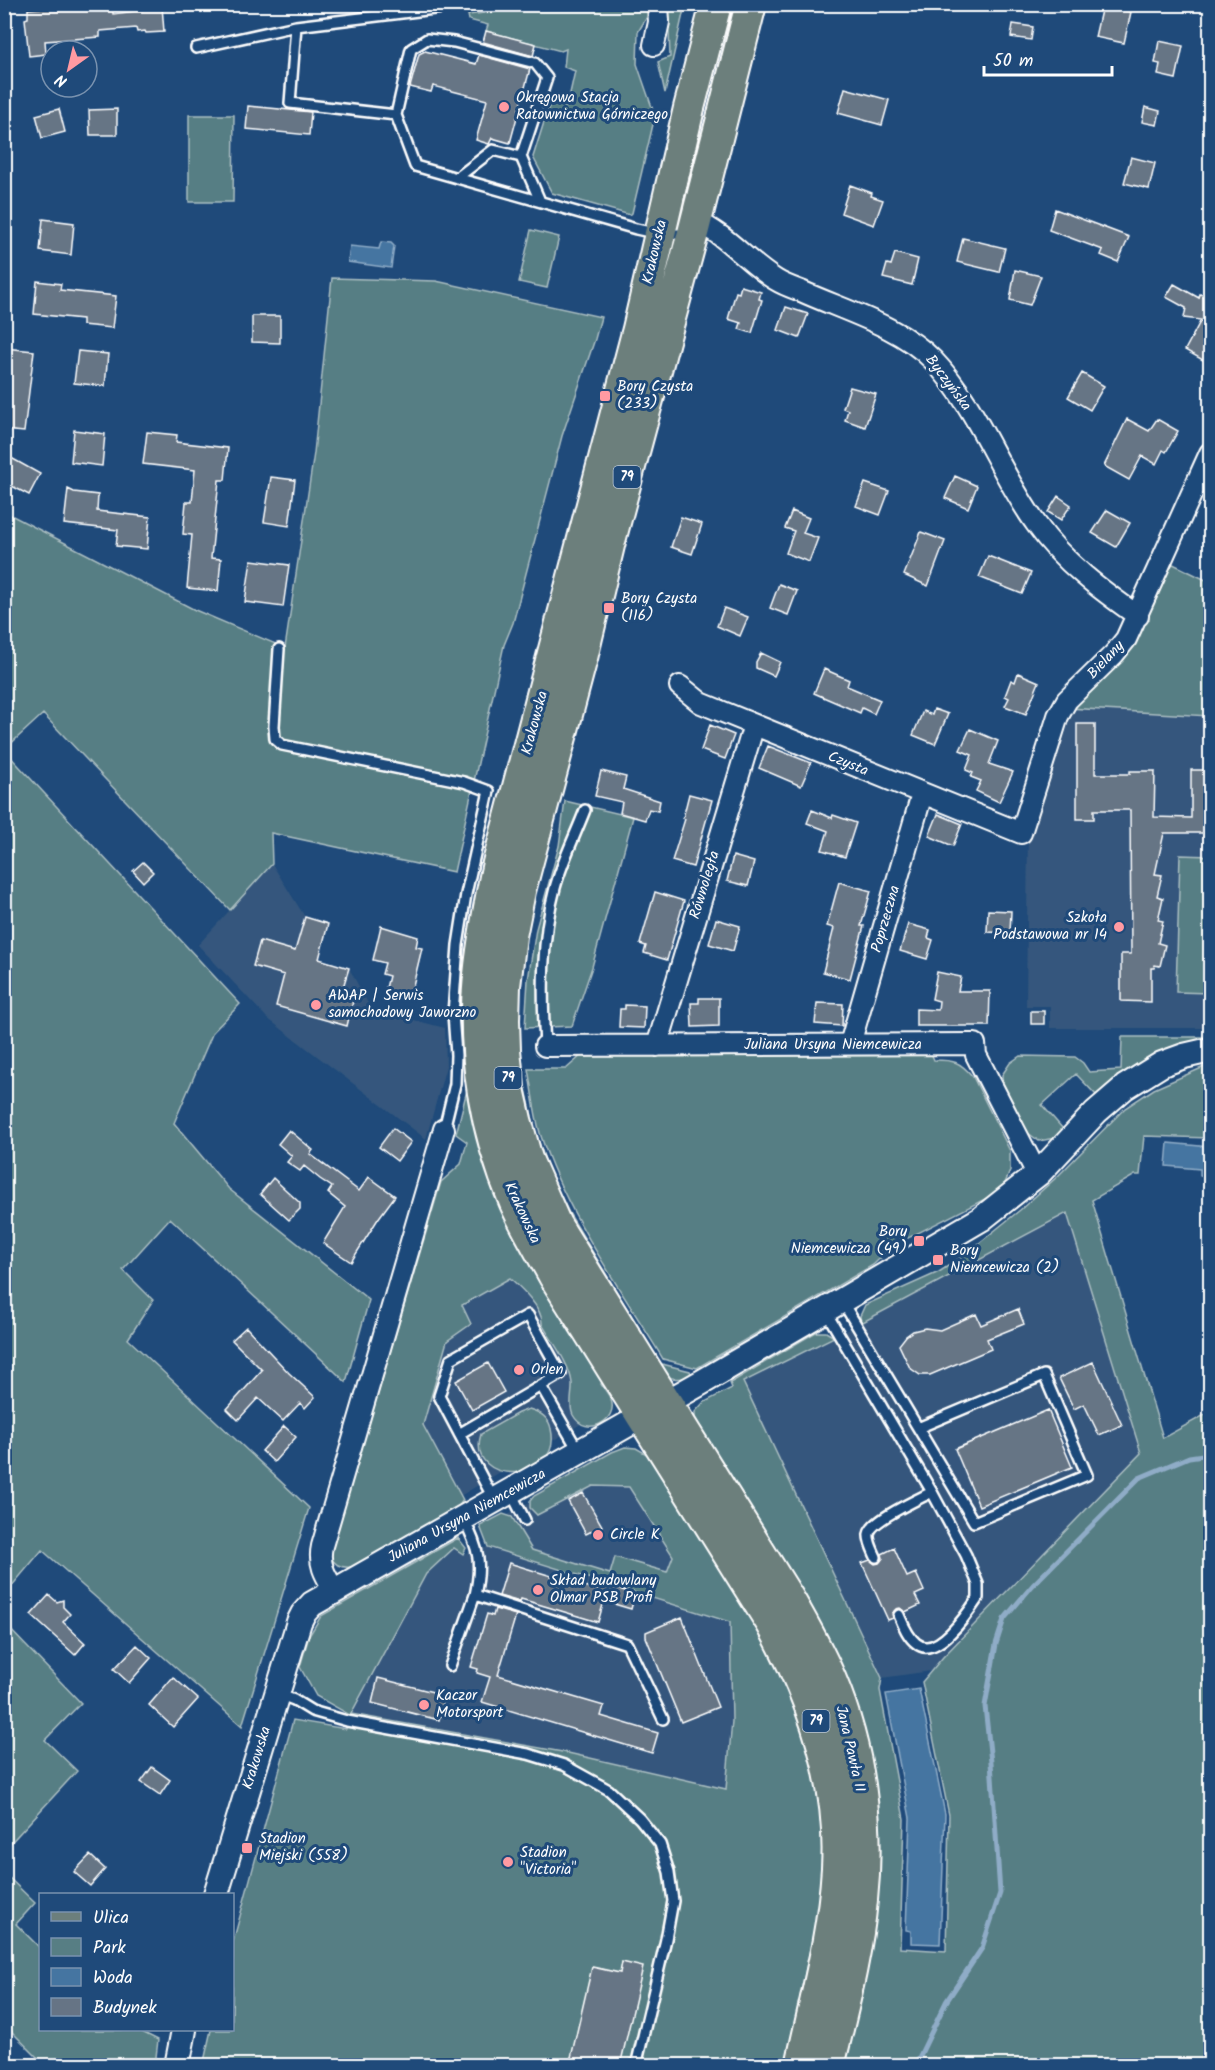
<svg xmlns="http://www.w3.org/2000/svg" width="1215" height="2070" viewBox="0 0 1215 2070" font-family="Kalam,sans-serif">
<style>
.built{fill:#34577d}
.green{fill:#577e84;stroke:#abbec2;stroke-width:1.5}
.water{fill:#4575a1;stroke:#8facc7;stroke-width:1.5}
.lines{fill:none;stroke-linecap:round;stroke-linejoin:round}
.stream{stroke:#8facc7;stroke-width:5}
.building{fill:#667485;stroke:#fff;stroke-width:1.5}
.service-casing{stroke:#fff;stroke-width:14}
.minor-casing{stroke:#fff;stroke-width:24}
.tertiary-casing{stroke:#fff;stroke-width:28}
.primary-casing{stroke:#fff;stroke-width:34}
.service{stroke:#1f4a7a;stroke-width:9}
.minor{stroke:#1f4a7a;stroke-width:20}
.tertiary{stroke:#1f4a7a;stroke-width:24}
.primary{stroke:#6c7f7c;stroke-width:30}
.poi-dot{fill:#ff9aa2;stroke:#1f4a7a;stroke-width:2}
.labels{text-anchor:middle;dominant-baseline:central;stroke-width:6;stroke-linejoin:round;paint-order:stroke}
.shield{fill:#1f4a7a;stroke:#bcc9d7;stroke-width:1.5}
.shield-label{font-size:14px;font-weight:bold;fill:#fff}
.poi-label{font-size:15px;fill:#fff;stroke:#1f4a7a;text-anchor:start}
.street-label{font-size:15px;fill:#fff;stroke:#1f4a7a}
</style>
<rect width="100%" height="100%" fill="#1f4a7a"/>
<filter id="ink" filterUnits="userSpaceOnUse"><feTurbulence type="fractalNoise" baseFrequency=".0167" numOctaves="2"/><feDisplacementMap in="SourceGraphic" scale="12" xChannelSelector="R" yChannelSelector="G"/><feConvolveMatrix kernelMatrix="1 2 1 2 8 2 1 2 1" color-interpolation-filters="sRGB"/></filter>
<g filter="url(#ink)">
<!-- built -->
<path class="built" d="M1067,708l143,8v312h-160v-22h-24l2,-172z
M272,864l33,53 23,7 -9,35 30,9 22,41 74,19 1,38 -20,73 -159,-121 -69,-73z
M1067,1213l74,240 -210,218 -49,7 -139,-296 103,-51z
M484,1215l117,197 -213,127z
M595,1466l41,2 94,154 2,99 -6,68 -158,-36 -218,-39 76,-140 29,-27 8,7 25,-7 -3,-19z"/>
<!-- green -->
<path class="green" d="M555,4l94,1 1,7 -12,20 -1,32 18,52 -23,97 -2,2 -78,-22 -19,-36 17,-54 17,4 8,-36 -11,-4 2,-18 -5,2 -75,-20 2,-6 -19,-5 -1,-5z
M685,5l-20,88 -7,-31 12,-5 -2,-51z
M189,115h45l-1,87h-44z
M531,230l28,7 -12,51 -28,-6z
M332,278l104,3 165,36 -6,22 -33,97 -49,187 -9,22 -50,227 -183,-39 1,31 -42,46 -187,-196 -38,35v-237l190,98 90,38 29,-195z
M1171,563l39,19v134l-143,-8z
M5,751l235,253 -27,28 -39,91 55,66 140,111 -23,82 -176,-164 -47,52 30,30 -25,39 181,169 -67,218 -200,-176 -37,44z
M565,801l68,16 -41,150 -20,59 -47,2 3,-48 8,-51 23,-83z
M1180,855l30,1v137l-34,-1z
M1122,1037h88v2l-112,58 -22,-23 -34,31 21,24 -8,9 -16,3 -15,-11 -21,-42 -1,-13 8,-12 10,-7 55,1 8,6 6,9 32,-2z
M931,1053l3,7c19,0 26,1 39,17l37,74v20l-5,12 -14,13 -97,49 -21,20 -176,103 -34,-9c-44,-73 -97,-145 -123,-226 -6,-21 -8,-43 -12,-64h38l16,-14z
M1210,1066v72l-66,-2 -4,39h-5l-43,25 71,238 47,-26v653h-368l35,-190 -182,-450v-13l8,-9 29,-15 -2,-5 86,-51h10l8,5 -91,45 139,296 -2,12 24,129 -4,129 46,3 3,-136 -27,-133 21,-25 198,-204 -74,-240 -206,110 -1,-7 5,-11 74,-33 23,-15 58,-47 38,-34 67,-68 29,-19 50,-22z
M526,1089l9,41 13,39 21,44 82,135 -5,4 -82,-136 -22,-45 -22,-81z
M467,1090l20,75 118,212 -4,7c3,5 8,10 10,16 8,20 -25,39 -38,15 -5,-10 0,-22 -1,-32 -2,-19 -21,-43 -30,-59 1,-16 -21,-36 -32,-46l-48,27 9,19 -24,17 -24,84 40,75 -7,10 -99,56c-16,4 -27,-1 -28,-19l24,-70 88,-295 20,-18 6,-22 -11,-8z
M658,1363l32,8 2,5c-13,4 -21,4 -32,-4z
M529,1409c11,3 20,8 22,20 13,55 -86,59 -70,5l37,-21z
M625,1447l11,1 14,8 133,214 26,69 14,71 1,71 -38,184 -583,1 8,-36h21l1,-88 60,-222 53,9 4,-14 -34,-19 -16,-29 9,-31 12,-20 137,-78 8,10 -3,6 -9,-6 -28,26 -75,140 217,39 158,36 6,-68 -2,-99 -242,-75 -8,-21 23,-12 9,3 20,33 78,24 5,-17 52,15 6,-16 -44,-69 -36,-1 -56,29 -7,-7v-7l4,-5 78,-44z
M5,1624l76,79 -36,37 32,31 -72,78z
M4,1873l31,30 -19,21 24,24v82h98l20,10 -3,25h-110l-40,-40z"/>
<!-- water -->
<path class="water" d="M381,242l10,1 3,3 -3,22 -43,-6 2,-16 29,3z
M1168,1143l42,4v30l-10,-2v-6l-34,-3z
M919,1689l26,125 -5,130 -29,-1v-12l-5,-1 4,-112 -24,-124z"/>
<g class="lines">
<!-- stream -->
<path class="stream" d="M915,2066l31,-64 36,-54 18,-55 -9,-131 -6,-56 11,-62 8,-25 29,-34 106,-107 50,-21 21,-3"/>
</g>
<!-- building -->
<path class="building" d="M41,4h15v6l32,-2v-4h24l1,10 30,-4v-3l19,-1 2,26 -18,1 -1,-2 -8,1 -1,-4 -36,3v6l-55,4 1,13 -17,2 -4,-37 3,-1v-9l13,-1z
M1102,6l29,6 -7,31 -29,-6z
M1013,24l20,3 -2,13 -20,-3z
M486,31l50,13 -3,12 -50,-14z
M1159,41l24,5 -7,33 -18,-4 2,-11 -5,-1z
M425,51l51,13 3,-9 51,14 -20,74 -18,-5 -3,6 -13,-4 11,-40 -54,-14 -2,6 -21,-5 9,-33z
M845,88l44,12 -7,25 -44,-12z
M248,106l63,6 -2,23 -63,-6z
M1145,107l15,4 -3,14 -15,-3z
M59,109l6,23 -23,6 -6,-23z
M117,109v26h-27l-1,-25z
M1131,157l24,6 -6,26 -25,-6z
M850,185l22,8 -1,3 12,4 -9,25 -33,-12z
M1055,209l74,28 -11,25 -17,-7 2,-5 -54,-20z
M43,219l31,4 -3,32 -31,-4z
M963,238l42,10 -6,24 -42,-10z
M895,253l23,6 -6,26 -29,-7 4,-14 4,1z
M1015,270l26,6 -11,29 -20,-5z
M37,281l24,3 -1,6 56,6 -4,32 -30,-3v-6l-48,-5z
M1174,284l25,14 1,-4 10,3v67l-25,-14 16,-30 -17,-2 2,-10 -20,-11z
M741,286l20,6 -2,7 3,1 -10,33 -13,-4 2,-6 -13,-4 8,-27 3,1z
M786,307l22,7 -9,24 -21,-8z
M252,316h28v27l-28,-1z
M4,348l30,3 -10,81 -20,-2z
M78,351l30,3 -3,32 -31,-3z
M1082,373l22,13 -14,24 -22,-13z
M850,387l26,7 -11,33 -20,-7 3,-10 -5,-2z
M1127,419l22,12 8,-12 21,12 -12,21 -3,-2 -7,14 -14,-8 -13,24 -25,-14z
M74,430l31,4 -3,32 -31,-4z
M147,432l30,3 -1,7 52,6 -3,32h-6l-8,78 10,1 -3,32 -31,-3 5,-53 -9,-1 3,-32h6l3,-32 -52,-6z
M4,454l36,20 -11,21 -25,-13z
M955,476l22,10 -9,22 -23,-10z
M271,477l24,3 -6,46 -25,-4z
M865,483l24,8 -9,24 -24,-9z
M68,489l6,3 24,3 -1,16 53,6 -3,32 -31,-3 2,-16 -54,-6z
M1058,496l13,9 -10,15 -13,-8z
M1107,510l23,13 -14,24 -24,-14z
M792,511l17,7 -6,15 15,5 -9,24 -23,-9 8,-22 -9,-3z
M681,517l21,7 -10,30 -21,-7z
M921,532l24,9 -17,45 -24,-11z
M988,556l43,17 -9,21 -43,-17z
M251,560l38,5 -6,42 -38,-5z
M779,584l18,7 -9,24 -18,-7z
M724,608l24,9 -8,19 -23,-10z
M761,653l19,9 -6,14 -18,-8v-6z
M824,669l25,11 -2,6 33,14 -6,14 -12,-6 -2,5 -46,-20z
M1018,673l21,9 -13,32 -21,-8 4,-8 -4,-2 6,-16 4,2z
M934,709l14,5 -13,30 -22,-9 10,-24 9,4z
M1077,724h18v50h35v-3h25l-1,46 37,1v-48h19v63h-46l-9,41 7,1 -5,21 6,2 -5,22 5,1 -5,22 7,2 -5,21 -5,-1 -1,3h-3v34l-30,-1v-47h10l-1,-144h-36v9h-17z
M710,725l24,10 -9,24 -24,-9z
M970,729l28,12 -9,23 24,8 -14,30 -23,-11 5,-10 -10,-4 2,-4 -7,-3 6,-15 -12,-5z
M768,746l43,17 -10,23 -42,-18z
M601,771l25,6 -3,12 37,12 -2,10 -9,-2 -4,11 -25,-7 2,-11 -27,-6z
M689,794l23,6 -19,67 -21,-6 13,-42 -2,-1z
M812,810l20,8 1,-3 23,8 -11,34 -23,-7 6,-19 -21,-8z
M938,814l24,10 -9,22 -24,-10z
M733,856l21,6 -6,24 -21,-5z
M143,862l10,10 -10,10 -10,-11z
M839,882l32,9 -10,35h3l-14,53 -27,-7 11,-44 -7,-2z
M655,892l29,9 -17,59 -23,-7 2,-7 -6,-2z
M988,910l23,1 -1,22 -23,-1z
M305,917l23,7 -9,35 30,9 -9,29 13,4 -6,25 -71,-20 8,-31 -31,-9 7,-25 35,10z
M716,919l24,7 -7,25 -24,-7z
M908,924l22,6 -2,8 5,2 -6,19 -27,-8z
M381,926l37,11 -2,10 6,1 -12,50 -25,-6 4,-16 -7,-2 3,-11 -12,-3z
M937,972l24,5 -3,14h32l-1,35h-73v-17l22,1 1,-9 -7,-2z
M699,998h20v28l-27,1 -1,-24h8z
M817,1003l26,1 -1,22 -27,-2z
M625,1005l20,1 -1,22 -25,-1 1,-18h5z
M1031,1011h13v13h-13z
M393,1128l18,14 -14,19 -18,-14z
M289,1130l24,20 -3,4 49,37 10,-14 26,19 -17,23 -27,43 -28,-19 22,-36 -17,-14 4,-6 -12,-8 -16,-13 -4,5 -13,-9 5,-6 -14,-12z
M273,1178l27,25v6l-11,11 -29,-26z
M1018,1309l6,15 -37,15 4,10 -61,26h-10l-10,-7 -11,-23 7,-9 7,-5 12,-3 15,2 36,-16 5,11z
M246,1327l43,46 26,24 -10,11 -5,-5 -17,18 -25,-23 -20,22 -11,-11 35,-39 -30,-30z
M1093,1362l29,63 -23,10 -15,-31 -10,5 -15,-31z
M488,1363l16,29 -32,18 -16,-29z
M1048,1410l24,57 -93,39 -24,-57z
M284,1426l12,11 -22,25 -12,-11z
M583,1493l19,33 -16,8 -18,-33z
M894,1548l13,29 9,-4 8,18 -9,4 5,10 -15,7 -5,-4 -4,1 -4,5 1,4 -5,2 -26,-57 8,-3 5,4 4,-1 4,-5 -1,-4z
M509,1563l88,27 2,-7 36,11 -4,15 -27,-8 -6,21 -77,-23 -1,3 -21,-6z
M49,1595l8,7 6,-2v7l7,7 -7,8 22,21 -10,12 -44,-40z
M495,1609l21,6 -18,60 106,31 -3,10 57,17 -6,20 -170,-51 8,-25 -13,-4 1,-4 -7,-2 16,-53 6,2z
M682,1617l36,90 -37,15 -35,-85v-5z
M137,1645l14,13 -22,25 -15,-14z
M173,1677l25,22 -25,28 -24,-22z
M378,1678l67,17 -6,25 -67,-17z
M152,1767l18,13 -10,15 -19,-13z
M90,1855l15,14 -15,17 -16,-14z
M622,1962l21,5 -23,99h-51l23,-99 28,6z"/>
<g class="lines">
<!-- service casing -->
<g class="service-casing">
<path id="service" d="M296,26l-6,77 106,12
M196,48l100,-22 179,-22
M458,177l35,-27 28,7
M540,201l-19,-44 26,-79 -12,-15 -81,-21 -27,-3 -16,10 -15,66 19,51 221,63 23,5h29
M279,649l-5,77 1,13 7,6 182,37 25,9 -23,103 -8,51 -5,69 3,41 -1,29 -11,45
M545,1046c-3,-53 -4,-106 10,-158 7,-26 20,-52 30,-78
M842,1301l76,127 126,-53 43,100 -113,47 -56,-94
M826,1312l106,180 34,63 12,29v14c-10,15 -42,63 -62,45 -9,-7 -13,-19 -17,-28
M541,1386l37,64
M459,1434l102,-60 -33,-59 -77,44 -12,37 55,104
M511,1493l14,27
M464,1520c15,28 18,44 11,75l152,49 36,75
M876,1557c-3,-7 -8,-16 -7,-23 2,-14 50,-35 63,-42
M450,1666l25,-71
M278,1694l16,6 18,11 35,10 181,33 36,11 45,25 31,29 20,25 9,28 4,29 -7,38 -30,127"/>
</g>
<!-- minor casing -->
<g class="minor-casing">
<path id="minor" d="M654,45l5,-23 -1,-18
M696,221c32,15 52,42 80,59 8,5 17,8 25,11 44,20 99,35 132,69 45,47 66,113 104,165 26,37 65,66 101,91
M680,686l21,17 320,130 37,-117 9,-16 47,-46 12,-15 84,-186
M850,1044l72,-250
M545,1046l430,-2 1,11 56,109 7,9
M657,1046l97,-321
M334,1590c-9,-15 -16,-26 -12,-44l122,-417"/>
</g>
<!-- tertiary casing -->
<g class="tertiary-casing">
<path id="tertiary" d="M216,1894l83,-272 4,-8 9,-10 392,-223 277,-162 58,-46 57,-61 29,-25 37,-23 22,-8 26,-6
M177,2066l7,-36"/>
</g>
<!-- primary casing -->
<g class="primary-casing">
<path id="primary" d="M716,4l-27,104 -51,221 -140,534c-8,37 -15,74 -19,112 -8,77 6,157 36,228 11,25 26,49 39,73l218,348c41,75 70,157 65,244 -4,67 -22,132 -36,198
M751,4l-58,229 -82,304 -29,121 -62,233 -9,45 -6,50 -1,34 1,30 4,39 7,31 11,39 29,66 233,374c15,26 30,53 42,81 29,69 39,145 31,220 -5,56 -20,111 -33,166"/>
</g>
<!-- service -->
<use href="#service" class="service"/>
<!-- minor -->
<use href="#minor" class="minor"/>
<!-- tertiary -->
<use href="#tertiary" class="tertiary"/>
<!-- primary -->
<use href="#primary" class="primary"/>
</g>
</g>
<!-- markers -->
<g class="poi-dot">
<circle cx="504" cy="107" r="6"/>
<rect x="599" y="390" width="12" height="12" rx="3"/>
<rect x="603" y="602" width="12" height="12" rx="3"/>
<circle cx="1119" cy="927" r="6"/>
<circle cx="316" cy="1005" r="6"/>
<rect x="913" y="1235" width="12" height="12" rx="3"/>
<rect x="932" y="1254" width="12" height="12" rx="3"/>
<circle cx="519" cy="1370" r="6"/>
<circle cx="598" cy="1535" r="6"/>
<circle cx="538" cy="1590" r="6"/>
<circle cx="424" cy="1705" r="6"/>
<rect x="241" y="1842" width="12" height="12" rx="3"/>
<circle cx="508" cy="1862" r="6"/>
</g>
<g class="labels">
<!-- shield labels -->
<g class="shield">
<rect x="613.5" y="466" width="27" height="22" rx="4.5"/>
<rect x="494.5" y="1067" width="27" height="22" rx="4.5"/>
<rect x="802.5" y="1710" width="27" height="22" rx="4.5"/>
</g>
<g class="shield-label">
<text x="627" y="477">79</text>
<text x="508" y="1078">79</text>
<text x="816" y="1721">79</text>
</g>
<!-- poi labels -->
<g class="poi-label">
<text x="516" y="98">Okręgowa Stacja<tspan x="516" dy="17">Ratownictwa Górniczego</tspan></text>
<text x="617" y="387">Bory Czysta<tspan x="617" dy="17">(233)</tspan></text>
<text x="621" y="599">Bory Czysta<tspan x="621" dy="17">(116)</tspan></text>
<text x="1107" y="918" text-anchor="end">Szkoła<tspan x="1107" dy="17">Podstawowa nr 14</tspan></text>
<text x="328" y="996">AWAP | Serwis<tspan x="328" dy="17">samochodowy Jaworzno</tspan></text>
<text x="907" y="1232" text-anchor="end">Bory<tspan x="907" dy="17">Niemcewicza (49)</tspan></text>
<text x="950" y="1251">Bory<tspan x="950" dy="17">Niemcewicza (2)</tspan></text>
<text x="531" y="1370">Orlen</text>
<text x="610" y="1535">Circle K</text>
<text x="550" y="1581">Skład budowlany<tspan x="550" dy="17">Olmar PSB Profi</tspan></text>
<text x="436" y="1696">Kaczor<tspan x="436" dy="17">Motorsport</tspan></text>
<text x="259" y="1839">Stadion<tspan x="259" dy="17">Miejski (558)</tspan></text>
<text x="520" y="1853">Stadion<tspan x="520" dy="17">"Victoria"</tspan></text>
</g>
<!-- street labels -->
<g class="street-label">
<text transform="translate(655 252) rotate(-77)">Krakowska</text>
<text transform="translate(948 383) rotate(53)">Byczyńska</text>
<text transform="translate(1106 660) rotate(-47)">Bielany</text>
<text transform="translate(535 723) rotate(-75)">Krakowska</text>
<text transform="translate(848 764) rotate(22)">Czysta</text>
<text transform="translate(705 885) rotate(-73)">Równoległa</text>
<text transform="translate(886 919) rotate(-74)">Poprzeczna</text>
<text x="833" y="1045">Juliana Ursyna Niemcewicza</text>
<text transform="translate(522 1213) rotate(65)">Krakowska</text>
<text transform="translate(467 1516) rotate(-29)">Juliana Ursyna Niemcewicza</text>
<text transform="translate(850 1749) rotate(77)">Jana Pawła II</text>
<text transform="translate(257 1758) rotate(-73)">Krakowska</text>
</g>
</g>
<!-- margin -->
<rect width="1215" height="2070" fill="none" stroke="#1f4a7a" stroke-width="24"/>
<rect x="12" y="12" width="1191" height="2046" fill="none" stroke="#fff" stroke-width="2" filter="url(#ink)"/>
<!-- legend -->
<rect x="39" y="1893" width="195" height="138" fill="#1f4a7a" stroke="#7992af" stroke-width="1.5"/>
<rect x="51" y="1912" width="30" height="9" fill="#6c7f7c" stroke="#7992af" stroke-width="1.5"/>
<text x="93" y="1923" font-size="18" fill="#ffffff">Ulica</text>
<rect x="51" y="1938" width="30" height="18" fill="#577e84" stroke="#7992af" stroke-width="1.5"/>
<text x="93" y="1953" font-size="18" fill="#ffffff">Park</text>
<rect x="51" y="1968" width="30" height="18" fill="#4575a1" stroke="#7992af" stroke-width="1.5"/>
<text x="93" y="1983" font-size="18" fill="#ffffff">Woda</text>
<rect x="51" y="1998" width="30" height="18" fill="#667485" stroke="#7992af" stroke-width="1.5"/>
<text x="93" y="2013" font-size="18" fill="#ffffff">Budynek</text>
<!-- north arrow -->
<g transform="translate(69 69) rotate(214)"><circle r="28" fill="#1f4a7a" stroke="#7992af" stroke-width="1.5"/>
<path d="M0-4.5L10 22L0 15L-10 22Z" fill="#ff9aa2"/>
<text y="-9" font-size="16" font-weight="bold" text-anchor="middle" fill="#ffffff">N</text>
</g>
<!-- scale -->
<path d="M984 66v9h128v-9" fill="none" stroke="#ffffff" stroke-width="3"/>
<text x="993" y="66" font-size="18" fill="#ffffff" stroke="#1f4a7a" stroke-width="4.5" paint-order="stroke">50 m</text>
</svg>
